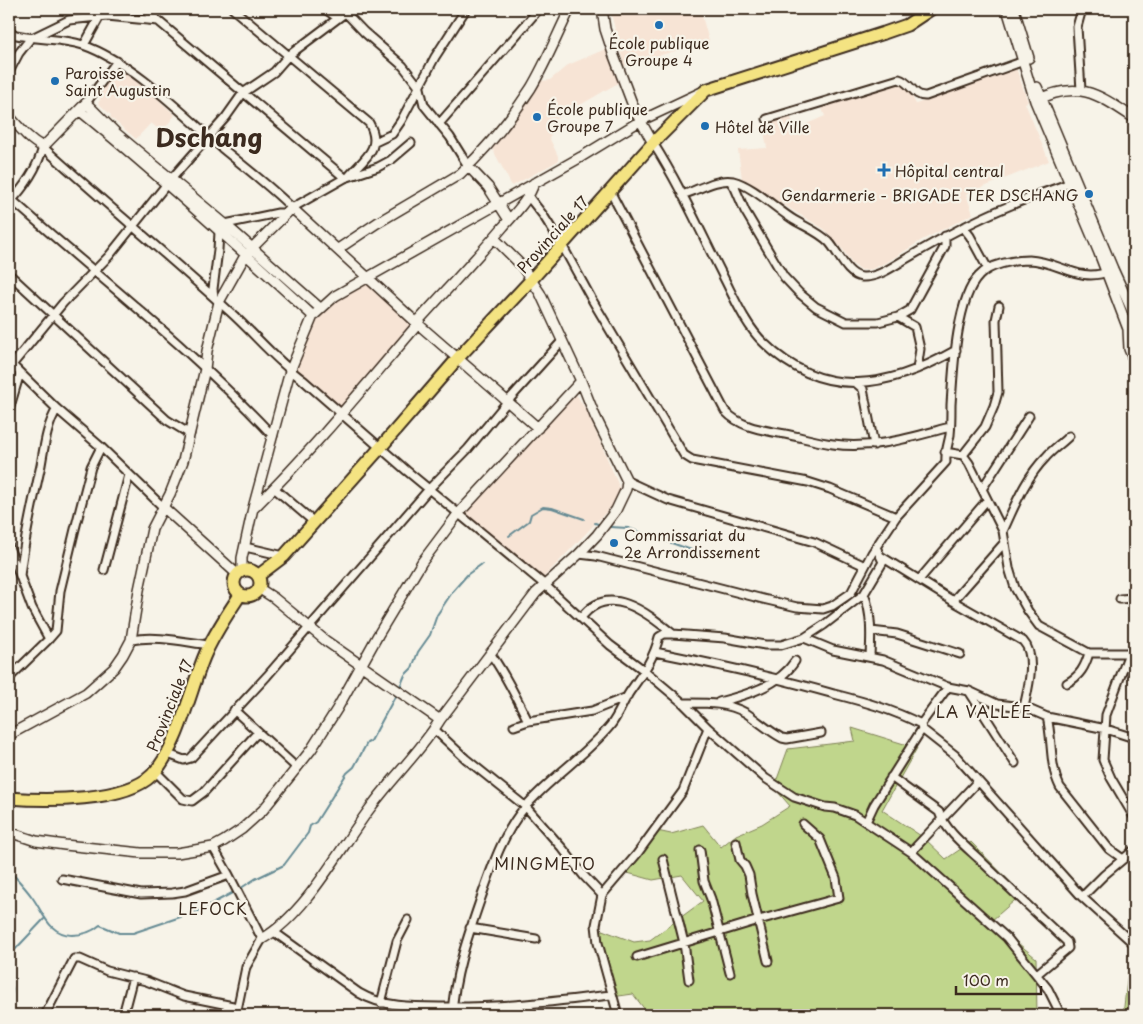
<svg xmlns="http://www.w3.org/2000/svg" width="1143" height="1024" viewBox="0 0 1143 1024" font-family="'Playpen Sans',sans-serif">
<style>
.built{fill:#f7e4d5}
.grass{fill:#c0d68c;stroke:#7e8055}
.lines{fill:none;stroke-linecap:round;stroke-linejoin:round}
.stream{stroke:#668b94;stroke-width:2}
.minor-casing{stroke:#3b2a1e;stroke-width:11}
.tertiary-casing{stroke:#3b2a1e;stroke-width:12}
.primary-casing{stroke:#3b2a1e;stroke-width:15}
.minor{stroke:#f7f3e8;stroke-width:7}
.tertiary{stroke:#f7f3e8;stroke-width:9}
.primary{stroke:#f4e382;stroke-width:11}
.poi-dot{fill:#1f6fb2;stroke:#f7f3e8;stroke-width:2}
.labels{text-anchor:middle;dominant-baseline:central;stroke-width:4.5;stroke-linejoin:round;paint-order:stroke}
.poi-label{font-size:15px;fill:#3b2a1e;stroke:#f7f3e8;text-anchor:start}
.street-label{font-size:15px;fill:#3b2a1e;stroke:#f7f3e8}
.neighbourhood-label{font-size:16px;letter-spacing:1px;fill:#3b2a1e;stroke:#f7f3e8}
.town-label{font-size:25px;font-weight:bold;fill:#3b2a1e;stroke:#f7f3e8}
</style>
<rect width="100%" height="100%" fill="#f7f3e8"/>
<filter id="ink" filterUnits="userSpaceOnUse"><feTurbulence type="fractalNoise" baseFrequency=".02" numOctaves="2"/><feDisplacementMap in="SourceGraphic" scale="10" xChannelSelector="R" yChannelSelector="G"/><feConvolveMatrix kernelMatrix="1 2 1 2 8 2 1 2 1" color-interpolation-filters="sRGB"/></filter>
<g filter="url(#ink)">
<!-- built -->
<path class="built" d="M610,9h90l9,32 -85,25z
M608,48l10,35 -67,39v13l-2,2 9,19v5l-46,25 -19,-36v-4l47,-65 10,-1 18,-15z
M1016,68l12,34 -3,1 24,58 -83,33 7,20 -51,26 -33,21 -17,8 -10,1 -10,-6 -9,-14 -19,-21 -47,-28 -30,-20 -5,-2 -4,-29 29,-2 -4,-23 27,-10 5,14 30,-13 -5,-12 75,-22h6l7,7 8,15z
M121,71l26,18 28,26 -13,17 -11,-9 -15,16 -26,-22 1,-2 -13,-12 2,-3 1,-12 12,-14z
M367,282l47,43 -73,84 -47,-39 22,-55 19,-16z
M570,395l7,1 11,17 32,76 -4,13 -74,77 -78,-64z"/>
<!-- grass -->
<path class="grass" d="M852,728l65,20 -35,62 42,28 22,21 25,-17 51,52 -31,27 45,37 1,57h-388l-16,-21 -21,3 -15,-69 37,14 16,-2 53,-39 -21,-26 -29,5 -29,-8 33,-41 14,3 32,-9 18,22 15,-12 26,-11 28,-18 -13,-15 -15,-11 14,2 12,-33 67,-8z
M1134,965v50h-11l5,-43z"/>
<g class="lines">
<!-- stream -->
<path class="stream" d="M595,523l6,2
M610,527l18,1 14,5 9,6 15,2 31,11
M509,536l20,-15 2,-7 12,-7 9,1 32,11
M399,689l6,-14 7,-7 6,-16 12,-17 7,-20 16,-24 15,-17 14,-10
M9,870c8,9 16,17 23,27 12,16 16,37 40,38 11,0 20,-3 28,-10l19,8h14l65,-22 36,-19
M238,890l17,-11 29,-14 24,-32 2,-7 6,-4 31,-49 7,-6 13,-24 4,-2 26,-48
M9,956l35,-37
M9,979l3,10 -3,18"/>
<!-- minor casing -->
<g class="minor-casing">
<path id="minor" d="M144,9l201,169
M233,9l136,114c14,25 -4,35 -20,53
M325,9l13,9
M342,9l22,23 39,34 17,22 4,17 26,32 18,29
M9,11l3,-2
M9,33c24,8 50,4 74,12 49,17 101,70 140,104 23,19 48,38 69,59l53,-30 33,-11 13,-7 20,-17
M84,45l20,-36
M9,72l10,-19 11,-14 39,-19 38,-4 51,5
M1081,90l-4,-63 5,-18
M86,103l31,-42
M767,119l132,-40c12,3 14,18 27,17l98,-35
M439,124l100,-115
M375,142l17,-8 9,-13 34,-64 31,-48
M653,143c28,44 49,92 73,139 10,20 21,45 38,61 60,58 125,45 192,7
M730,181l5,7 10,23 39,66 15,16 17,14 30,15h32l20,-5 12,-7 35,-64v-10
M610,191l115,220c16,17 38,19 60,23 16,3 32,8 48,10 40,6 79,-7 117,-17
M682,195c16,-5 35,-17 51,-14 20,5 43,28 61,39 12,7 25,12 35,22 10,11 17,33 33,35 15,1 30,-10 42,-17 34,-20 68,-39 105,-54 21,-9 43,-16 64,-24
M528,196l15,19 19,30 29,53 93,157 8,5 116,22 22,7 66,28
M10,198c88,79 182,151 263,238
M9,203c15,-15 29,-36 34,-56 61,55 124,108 185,163 26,23 47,50 75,70l104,91 138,114 65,60 35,26 38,32 25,25 57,50 29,19 31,10 10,1 20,7 56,37 96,86 41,51 13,26
M963,227l7,9 18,33
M9,274l158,146 23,14
M214,297l-1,-8 5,-39 1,-18 6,-8 53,-11h9
M898,317l17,10 5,22 -3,20
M9,362l48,47 44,38 62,60
M12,365l51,-62 46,-47 57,-71 60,-68 17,-24 31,-21 14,-16 57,-43
M856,383l7,6 11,56
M9,410l11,-37
M945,452l18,3 6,8 34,68 6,37 6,20 13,23 11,15 50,27h40l-23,62 -3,45 8,18 23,39
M963,455l22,-28 9,-21 4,-14 -2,-72 3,-14
M627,481l41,19 146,42 51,24
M274,488l40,34
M982,489l47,-73
M1003,531c12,-26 23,-54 43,-74 7,-8 16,-14 23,-21
M9,547l23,61 17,31 -40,39
M245,547l39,9
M579,554l17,2 167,43 34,8 26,2 9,-3 19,-13 21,-40 24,-36 50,-55c-1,-10 2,-17 4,-27 1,-9 1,-20 1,-30 2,-32 5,-106 28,-129 11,-12 34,-16 50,-16 30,1 50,24 81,11
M882,557l76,47 65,37c14,15 5,48 1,66l23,10 59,12 28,9
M104,570l25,-95
M20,576c4,-37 13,-74 21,-111 3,-17 6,-41 16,-56
M919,580l68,-80
M864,594c8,19 7,42 6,62
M1120,599l14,-1
M953,601l52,-59
M581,618c27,-37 66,-5 92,16
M871,631l26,3 63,20
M804,638l29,12 50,10 65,27 21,4 28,13 27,3
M49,639l7,-8 4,-40 15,-62 16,-62 10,-20
M131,640c26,-5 53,2 78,5
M655,652c60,12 120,25 179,42 31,8 57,15 87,30l1,5 33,26 127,142 52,47
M490,653c16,22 26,44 38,68
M1067,683c13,-7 18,-16 22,-30
M969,691l46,72
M719,702c27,-7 60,-16 76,-41
M683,703c22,0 44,-1 63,10 12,8 23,18 36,25l5,1 34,-6
M234,710l63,58
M1047,717c6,24 2,48 13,70l49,62 14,10
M921,724l27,-37
M514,726l14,-5 64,-10 35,-14
M434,729l32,30 60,48 37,42 21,27 18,19
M168,754l16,6 7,-2 76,-82 162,-187 39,-40 39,-47 55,-61
M155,771l28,28 9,2 12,-9 54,-60
M891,777l48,35c6,18 26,34 40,47 29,28 58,55 88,83l1,6 -31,26
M866,822l8,-17 48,-76
M736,842l4,18 5,6 4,9 3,19 16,67
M213,847l16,28 33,64 -16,28 -10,48
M700,850l4,31 7,18 19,74
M911,852l67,-71
M663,859l21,84 5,37
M62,879l79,15 31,-1 13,-2 44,-16
M1082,897l22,-22 30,-25
M470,928l66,11
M274,932l85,61c23,14 54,14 81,14 60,1 112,-5 171,-12
M637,957l122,-37 80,-22 -3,-20 -16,-39 -17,-15
M381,1003l16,-62 11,-21
M45,1015l29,-56h6l27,12 39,10 38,15 49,10 4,3
M123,1015l10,-38
M452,1015c2,-40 16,-79 29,-117 11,-31 22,-65 44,-91 26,-30 60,-51 85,-81 9,-11 13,-25 21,-36 12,-17 23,-32 28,-53l5,-3h9l52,4 40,7h16l23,-7 20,-13 40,-31 19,-32 -7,-15
M529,1015l1,-10
M618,1015l-20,-72 -2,-18 6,-30 35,-41 46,-63 25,-63"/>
</g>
<!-- tertiary casing -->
<g class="tertiary-casing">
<path id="tertiary" d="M602,9l3,20 9,27 21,55 18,32
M1007,9l28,92 64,152 29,76 1,20 5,12
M1014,9l15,49
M1037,87l76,182 21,46
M1035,101c43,-22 63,-7 99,17
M79,110c80,65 158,136 234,206
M9,116c10,11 20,24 34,31l43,-44 30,30 109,91 95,84
M468,166l20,21 21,33
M338,249l39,-26 83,-49c26,-25 51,-55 71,-86 15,-25 26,-53 39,-79
M163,507l74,67
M254,508c58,-57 111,-122 164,-184l2,-5c28,-31 56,-60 83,-92 11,-13 26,-27 31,-44
M242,571v-13l11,-50 37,-137 23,-55 22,-20 246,-139 59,-36 64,-30
M260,589l14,9 52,43 114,79 96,-127 43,-39 18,-19 19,-25 10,-21 1,-8 -32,-65 -14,-35 -41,-88 -19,-28 -27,-27
M9,735l77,-42 28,-25 9,-13 8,-15 8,-50 13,-61 18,-35 13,-33 22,-92 2,-18 12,-49 27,-48 46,-46 126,116 120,104
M9,832l27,9 29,4 76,8h36l36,-6 11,-6 18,-12 21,-19 48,-60 26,-41 41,-74 44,-73 36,-48 123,-133
M262,939c44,-25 78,-91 109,-132 22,-30 49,-55 69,-87"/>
</g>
<!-- primary casing -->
<g class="primary-casing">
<path id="primary" d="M234 583a13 13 0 1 1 26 0a13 13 0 1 1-26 0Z
M259,575l25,-19 97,-109 77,-89 73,-78 122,-137 53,-53 178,-57 23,-8 24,-16
M9,798c36,3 116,4 143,-23 25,-25 38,-84 52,-118 9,-22 23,-42 36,-62"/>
</g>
<!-- minor -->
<use href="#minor" class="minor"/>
<!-- tertiary -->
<use href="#tertiary" class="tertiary"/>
<!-- primary -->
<use href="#primary" class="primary"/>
</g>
</g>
<!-- markers -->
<g class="poi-dot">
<circle cx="659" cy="25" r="5"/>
<circle cx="55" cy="81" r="5"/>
<circle cx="537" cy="117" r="5"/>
<circle cx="705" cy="126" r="5"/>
<path d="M881.5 162.5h5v5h5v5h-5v5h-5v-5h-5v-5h5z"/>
<circle cx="1089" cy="194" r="5"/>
<circle cx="614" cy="543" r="5"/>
</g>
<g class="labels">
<!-- poi labels -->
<g class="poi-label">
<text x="659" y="42" text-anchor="middle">École publique<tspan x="659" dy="17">Groupe 4</tspan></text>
<text x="65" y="72">Paroisse<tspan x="65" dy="17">Saint Augustin</tspan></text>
<text x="547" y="108">École publique<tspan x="547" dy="17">Groupe 7</tspan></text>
<text x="715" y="126">Hôtel de Ville</text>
<text x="895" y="170">Hôpital central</text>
<text x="1079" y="194" text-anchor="end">Gendarmerie - BRIGADE TER DSCHANG</text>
<text x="624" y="534">Commissariat du<tspan x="624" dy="17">2e Arrondissement</tspan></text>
</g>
<!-- street labels -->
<g class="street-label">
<text transform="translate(552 234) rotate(-48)">Provinciale 17</text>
<text transform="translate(169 705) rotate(-68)">Provinciale 17</text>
</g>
<!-- neighbourhood labels -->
<g class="neighbourhood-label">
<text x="984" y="711">LA VALLÉE</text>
<text x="545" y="863">MINGMETO</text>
<text x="213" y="908">LEFOCK</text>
</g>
<!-- town labels -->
<g class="town-label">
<text x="209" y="137">Dschang</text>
</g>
</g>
<!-- margin -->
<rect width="1143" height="1024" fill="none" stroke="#f7f3e8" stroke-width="30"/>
<rect x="15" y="15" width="1113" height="994" fill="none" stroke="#3b2a1e" stroke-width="2" filter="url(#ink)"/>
<!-- scale -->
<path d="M956 986v8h85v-8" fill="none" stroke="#3b2a1e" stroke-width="2.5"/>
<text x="963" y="986" font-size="15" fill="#3b2a1e" stroke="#f7f3e8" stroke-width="4" paint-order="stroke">100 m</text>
</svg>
